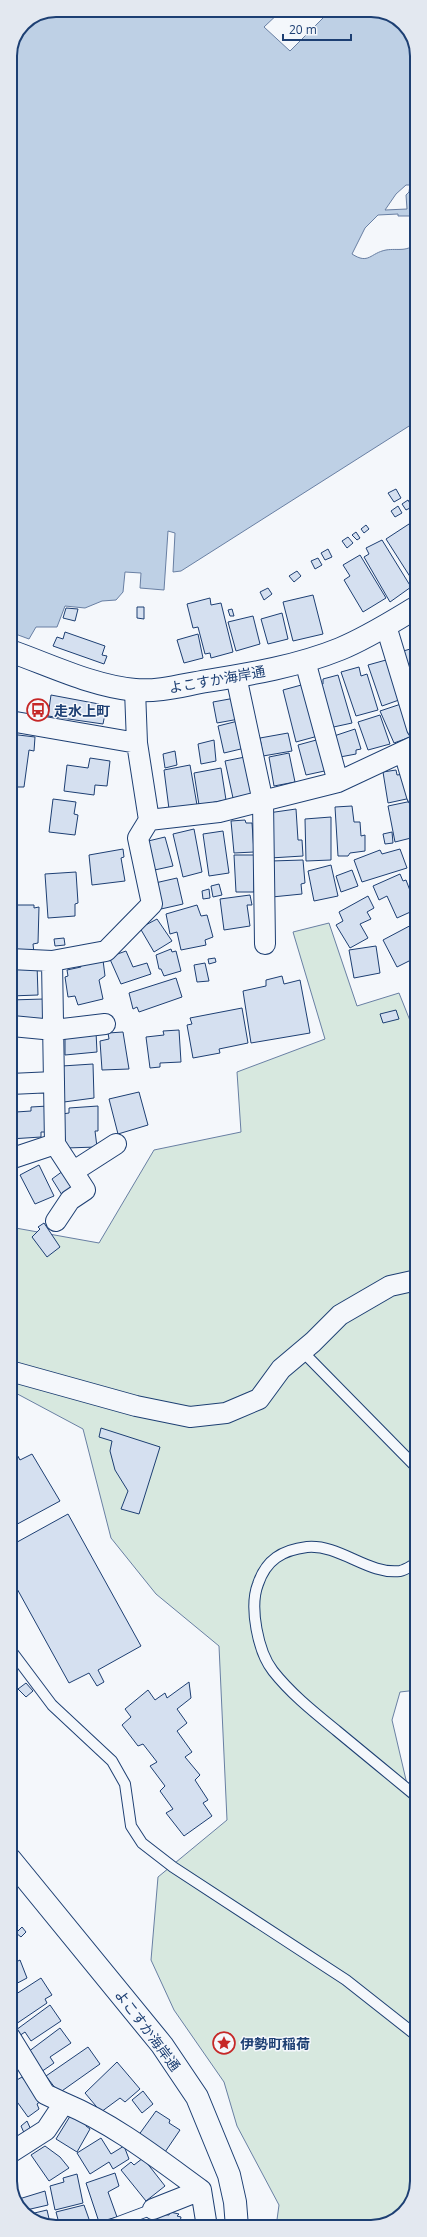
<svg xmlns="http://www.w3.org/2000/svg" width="427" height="2237" viewBox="0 0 427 2237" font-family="'Open Sans','Noto Sans JP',sans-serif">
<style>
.green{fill:#d7e8df;stroke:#687fa3}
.water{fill:#bed0e5;stroke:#687fa3;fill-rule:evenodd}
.building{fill:#d5e0f0;stroke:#1d3f73}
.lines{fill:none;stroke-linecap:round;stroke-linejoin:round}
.lane-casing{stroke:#1d3f73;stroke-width:12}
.street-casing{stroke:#1d3f73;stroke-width:22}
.highway-casing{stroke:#1d3f73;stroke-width:24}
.lane{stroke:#f4f7fb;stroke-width:10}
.street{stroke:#f4f7fb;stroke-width:20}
.highway{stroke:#f4f7fb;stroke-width:22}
.labels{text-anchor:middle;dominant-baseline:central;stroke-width:3;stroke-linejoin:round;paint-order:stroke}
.street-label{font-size:14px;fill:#1d3f73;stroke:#f4f7fb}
.poi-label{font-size:14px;font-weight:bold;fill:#1d3f73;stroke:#f4f7fb;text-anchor:start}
.rim{fill:none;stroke:#1d3f73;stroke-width:2}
</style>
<rect width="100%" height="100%" fill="#f4f7fb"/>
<!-- green -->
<path class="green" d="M329,923l28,83 42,-13 18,45v652l-17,2 -8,28 25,107v354l-12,30 -28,16h-101l3,-22 -42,-79 -13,-44 -50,-72 -23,-50 7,-83 69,-57 -8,-174 -63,-52 -45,-56 -28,-109 -73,-39v-163l89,16 55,-93 87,-18 -4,-60 88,-33 -32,-107z"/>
<!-- water -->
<path class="water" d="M56,10h226l-18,17 26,24 41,-41h46l26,13 14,27v135l-4,1 -1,8 5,6 -6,1 -1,7h7v8h-19v-2l-20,1 -13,13 -13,26c17,11 18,-1 34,-4 12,-2 23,3 31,-9v180l-236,150 -8,1 2,-39 -7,-2 -4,59 -24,-2 1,-15 -16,-1 -2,20 -7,8 -14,1 -17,7 -20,-2 -8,21h-21l-7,12 -19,-7v-576l14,-33zM406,185h4l-1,7 -3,3 1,14 -22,1 11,-16z"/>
<!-- building -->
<path class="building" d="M396,489l5,9 -7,4 -6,-9z
M408,500l4,7 -6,3 -4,-6z
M398,506l4,7 -7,4 -4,-6z
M417,517v15l-7,-11z
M409,524l8,13 -1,49 -30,-47z
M366,525l3,4 -5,4 -3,-4z
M356,532l4,6 -3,2 -5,-5z
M348,537l5,6 -6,5 -5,-7z
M382,540l29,47 -21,15 -26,-45 5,-3 -3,-6z
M328,549l4,8 -7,3 -4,-7z
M360,555l26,43 -23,14 -19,-32 6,-4 -7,-11z
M318,558l4,7 -7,4 -4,-8z
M297,571l4,5 -7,6 -5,-6z
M268,588l4,6 -8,6 -4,-8z
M313,595l10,39 -30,7 -10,-39z
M210,598l1,7 10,-2 12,49 -22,6 -1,-5 -5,1 -7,-27 -5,1 -6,-24z
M137,607h7v12l-7,-1z
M66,608l12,1 -3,12 -12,-3z
M232,609l2,7h-4l-2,-6z
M282,613l6,26 -20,5 -7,-25z
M253,616l7,28 -24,7 -8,-29z
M65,632l40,14 -3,9 5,1 -3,8 -51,-18 4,-9 6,2z
M198,634l5,24 -19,5 -7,-23z
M417,647v43l-4,1 -13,-39z
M386,660l13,40 -17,6 -14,-41z
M359,667l2,9 6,-2 11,36 -22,6 -15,-44z
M338,675l14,48 -23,5 -11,-44h5v-5z
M305,684l13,52 -22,6 -13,-52z
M51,695l48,9 6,10 -2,10 -55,-8z
M235,698l4,21 -22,4 -4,-21z
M401,704l12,32 -19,7 -14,-32z
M380,715l10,29 -22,6 -10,-28z
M238,721l7,27 -21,5 -6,-27z
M355,729l6,20 -5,1v4l-16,3 -6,-21z
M288,733l4,18 -29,5 -3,-18z
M10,734l25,3 -1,14 -5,-1 -5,37h-14v2z
M320,739l9,31 -23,5 -8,-30z
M214,740l2,21 -15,3 -3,-20z
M175,751l2,14 -12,3 -2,-14z
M289,753l6,29 -21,4 -5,-29z
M250,756l6,37 -23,5 -8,-37z
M90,758l20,3 -3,25 -12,-1 -1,10 -30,-4 3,-26 21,3z
M190,765l7,40 -28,4 -5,-39z
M221,768l5,32 -27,5 -5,-32z
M396,770l1,5 8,-1 6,24 -23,5 -5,-31z
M53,799l23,3 -2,12 4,1 -3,20 -26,-3z
M412,801l4,18 -5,2 2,13 -2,4 -16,4 -7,-36z
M352,806l2,16h6l1,14 4,-1v16l-15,2 -2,3h-10l-3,-49z
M296,809l2,31h4l1,16 -33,2 -2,-45z
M331,817v43l-25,1 -1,-42z
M245,820l1,3h6l2,29 -20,1 -3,-32z
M194,829l8,43 -19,5 -10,-43z
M223,831l6,42 -20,3 -6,-42z
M392,832l1,11 -8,1 -2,-10z
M165,837l8,29 -23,5 -6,-29z
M123,849l1,8 -3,1 4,23 -33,4 -3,-30z
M400,849l7,19 -45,14 -8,-22 26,-10 2,4z
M234,855h20v37h-18z
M303,860l2,23 -4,1 1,10 -30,3 -1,-36z
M331,865l7,31 -24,5 -6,-30z
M352,870l6,16 -17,6 -5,-16z
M76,872l2,31 -3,1v12l-27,2 -3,-44z
M400,874l3,7 3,-1 11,29 -20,9 -10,-22 -8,4 -6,-14z
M177,878l6,26 -22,5 -6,-26z
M219,884l3,11 -9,2 -2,-11z
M209,889l1,9 -7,1 -1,-8z
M250,895l2,10h-5l3,21 -26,4 -4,-31z
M368,896l6,12 -7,4 4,7 -11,5 8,14 -18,10 -14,-23 7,-4 -4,-9z
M10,905h24v3l5,-1 -1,36 -5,1 1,9h-24z
M197,905l4,11 6,-1 6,22 -8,3 1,5 -25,5 -4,-18 -7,2 -4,-20z
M157,919l15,22 -18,11 -14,-24z
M417,922v41l-2,1 -2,-5 -16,8 -14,-27z
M64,938l1,7 -10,1 -1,-7z
M376,946l4,27 -26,5 -5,-28z
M171,949l1,3 4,-1 5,20 -17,5 -3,-7h-2l-3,-14z
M126,951l7,16 14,-4 4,11 -30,10 -12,-27z
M215,958l1,4 -7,2 -1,-5z
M103,960l2,16 -6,4 4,19 -25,6 -3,-9 -7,1 -3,-20 3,-1 -1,-6 14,-3 -1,-3z
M205,963l4,18 -12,1 -3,-17z
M10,964h27l1,31 -28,1z
M282,976l2,8 16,-4 10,53 -59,10 -8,-52 23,-5v-6z
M176,978l6,19 -43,15 -2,-5 -4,2 -4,-16z
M44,999l1,21h-35v-20z
M242,1008l6,35 -29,6 1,4 -27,5 -6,-33 5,-1 -2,-6z
M396,1010l3,9 -16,4 -3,-9z
M179,1030l2,32 -21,1v4l-10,1 -4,-31 18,-2 -1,-4z
M96,1032l1,20 -32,3v-19z
M123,1032l6,37 -27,1 -2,-29 9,-2 -1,-6z
M93,1064l1,34 -30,4 -2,-36z
M14,1088l2,24 15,-1v-4l17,-1 2,26h-9v5l-31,2v-50z
M139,1092l9,33 -30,9 -9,-35z
M98,1106v25h-3l2,16 -31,1 -4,-34 7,-1v-5z
M39,1165l15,31 -19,8 -15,-29z
M67,1168l10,18 -15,9 -10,-16z
M44,1223l16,24 -13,10 -15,-20 8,-8 -2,-2z
M10,1261l6,5 -6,6z
M101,1428l59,19 -21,67 -18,-5 7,-18 -13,-21 -5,-19 2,-10 -13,-4z
M10,1442l10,18 12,-6 28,47 -50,27z
M68,1514l73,132 -43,24 6,12 -7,4 -8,-13 -20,10 -59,-107v-30z
M189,1682l2,16 -14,11 10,14 -10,8 15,21 -7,5 15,18 -5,5 13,20 -5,3 9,13 -28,20 -18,-23 7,-4 -13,-18 5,-5 -15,-20 7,-4 -14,-18 -5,2 -16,-21 9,-8 -6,-8 23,-19 7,10 10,-7 2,5z
M26,1683l7,8 -7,6 -8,-8z
M10,1919l8,6 -6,7 -2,-2z
M22,1927l4,5 -5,5 -5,-4z
M20,1960l7,18 -17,9v-22z
M41,1978l11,17 -7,4 2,4 -31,21 -6,-9v-17z
M50,2005l11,16 -30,20 -6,-9 -6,4 -3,-6z
M60,2028l11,15 -21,14 4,6 -13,9 -13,-20z
M88,2047l12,17 -41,29 -13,-17z
M117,2062l23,27 -15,13 -5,-4 -19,14 -16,-19z
M22,2077l19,24 -4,3 2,5 -11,8 -18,-25v-8z
M143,2091l10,13 -11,9 -10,-13z
M156,2111l14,9 -1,3 11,7 -17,25 -25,-19z
M72,2113l15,10 -1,3 4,3 -13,23 -21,-13z
M27,2121l5,11 -7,3 -4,-9z
M101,2138l10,16 13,-8 5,13 -16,10 -4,-7 -19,12 -13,-21z
M45,2146l15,11 9,11 -20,13 -18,-26z
M143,2158l22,28 -19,15 -25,-31 10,-8 3,3z
M115,2173l4,13 -11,6 9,25 -18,5 -13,-39z
M77,2174l6,29 -28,7 -5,-24 14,-4 -1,-4z
M45,2191l3,14 -26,6 -3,-8h2l-2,-4z
M84,2205l6,17 -16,5h-14l-4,-15z
M47,2210l3,13 -5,1 -19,-9z
M170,2212l9,2 -2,2 4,1 -2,10h-26l2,-13 14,1z"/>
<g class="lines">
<!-- lane casing -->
<g class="lane-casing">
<path id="lane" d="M302,1351l115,117
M417,1563c-5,2 -11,7 -17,8 -32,4 -60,-27 -93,-24 -25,3 -41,13 -49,37 -9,23 0,68 15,87 18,23 42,42 64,60 27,22 53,44 80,66
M10,1649l42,56 60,56 13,23 6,42 11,17 31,24 173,113 71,56
M105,2227l48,-18"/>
</g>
<!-- street casing -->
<g class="street-casing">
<path id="street" d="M386,626l31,102
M305,661l33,121
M236,676l27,126 2,142
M135,690l2,53 12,77 70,-8 119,-30 79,-37
M10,721l127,22
M404,752l13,44
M10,959l42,2
M12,1026l42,4 51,-6
M10,1084l44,-2
M55,1144l30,46 -15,10 -14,21
M10,1159l45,-15 -3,-183 54,-10 46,-47 -14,-66 11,-18
M74,1171l42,-27
M10,1371l126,35 54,11 36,-4 33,-14 22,-30 32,-27 27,-27 50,-29 27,-6
M10,2037l35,57 19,9
M10,2153l36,-23 18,-27c50,21 93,55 137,87l6,37
M153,2209l48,-19"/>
</g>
<!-- highway casing -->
<g class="highway-casing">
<path id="highway" d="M10,651c40,14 82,35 125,39 24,2 48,-5 72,-9 44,-7 91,-15 133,-32 27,-11 52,-27 77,-42
M10,1859l152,186 35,52 32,78 6,27 2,25"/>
</g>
<!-- lane -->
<use href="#lane" class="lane"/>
<!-- street -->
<use href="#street" class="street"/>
<!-- highway -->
<use href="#highway" class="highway"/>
</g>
<!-- icons -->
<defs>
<g id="bus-ring" transform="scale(1.15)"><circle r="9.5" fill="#f4f7fb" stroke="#c62828" stroke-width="1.5"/><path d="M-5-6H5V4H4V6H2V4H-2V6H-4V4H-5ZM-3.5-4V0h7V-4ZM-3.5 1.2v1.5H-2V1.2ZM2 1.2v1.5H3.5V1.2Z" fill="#c62828"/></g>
<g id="sight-ring" transform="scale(1.15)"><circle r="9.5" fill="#f4f7fb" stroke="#c62828" stroke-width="1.5"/><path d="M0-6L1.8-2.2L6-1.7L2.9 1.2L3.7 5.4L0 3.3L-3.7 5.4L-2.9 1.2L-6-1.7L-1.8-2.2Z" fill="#c62828"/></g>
</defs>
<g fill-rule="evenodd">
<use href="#bus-ring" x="38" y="710"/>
<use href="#sight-ring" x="224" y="2043"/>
</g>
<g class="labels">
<!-- street labels -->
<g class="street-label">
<text transform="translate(217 679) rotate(-10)">よこすか海岸通</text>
<text transform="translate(148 2030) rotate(53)">よこすか海岸通</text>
</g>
<!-- poi labels -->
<g class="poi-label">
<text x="54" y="710">走水上町</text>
<text x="240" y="2043">伊勢町稲荷</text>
</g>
</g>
<!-- crop -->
<path d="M0 0H427V2237H0ZM56 17H371A39 39 0 0 1 410 56V2181A39 39 0 0 1 371 2220H56A39 39 0 0 1 17 2181V56A39 39 0 0 1 56 17Z" fill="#e3e8f0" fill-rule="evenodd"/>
<path class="rim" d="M56 17H371A39 39 0 0 1 410 56V2181A39 39 0 0 1 371 2220H56A39 39 0 0 1 17 2181V56A39 39 0 0 1 56 17Z"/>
<!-- scale -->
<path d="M283 34v6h68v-6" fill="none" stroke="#1d3f73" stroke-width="2"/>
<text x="289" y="34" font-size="12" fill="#1d3f73" stroke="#f4f7fb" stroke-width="3" paint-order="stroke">20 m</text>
</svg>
